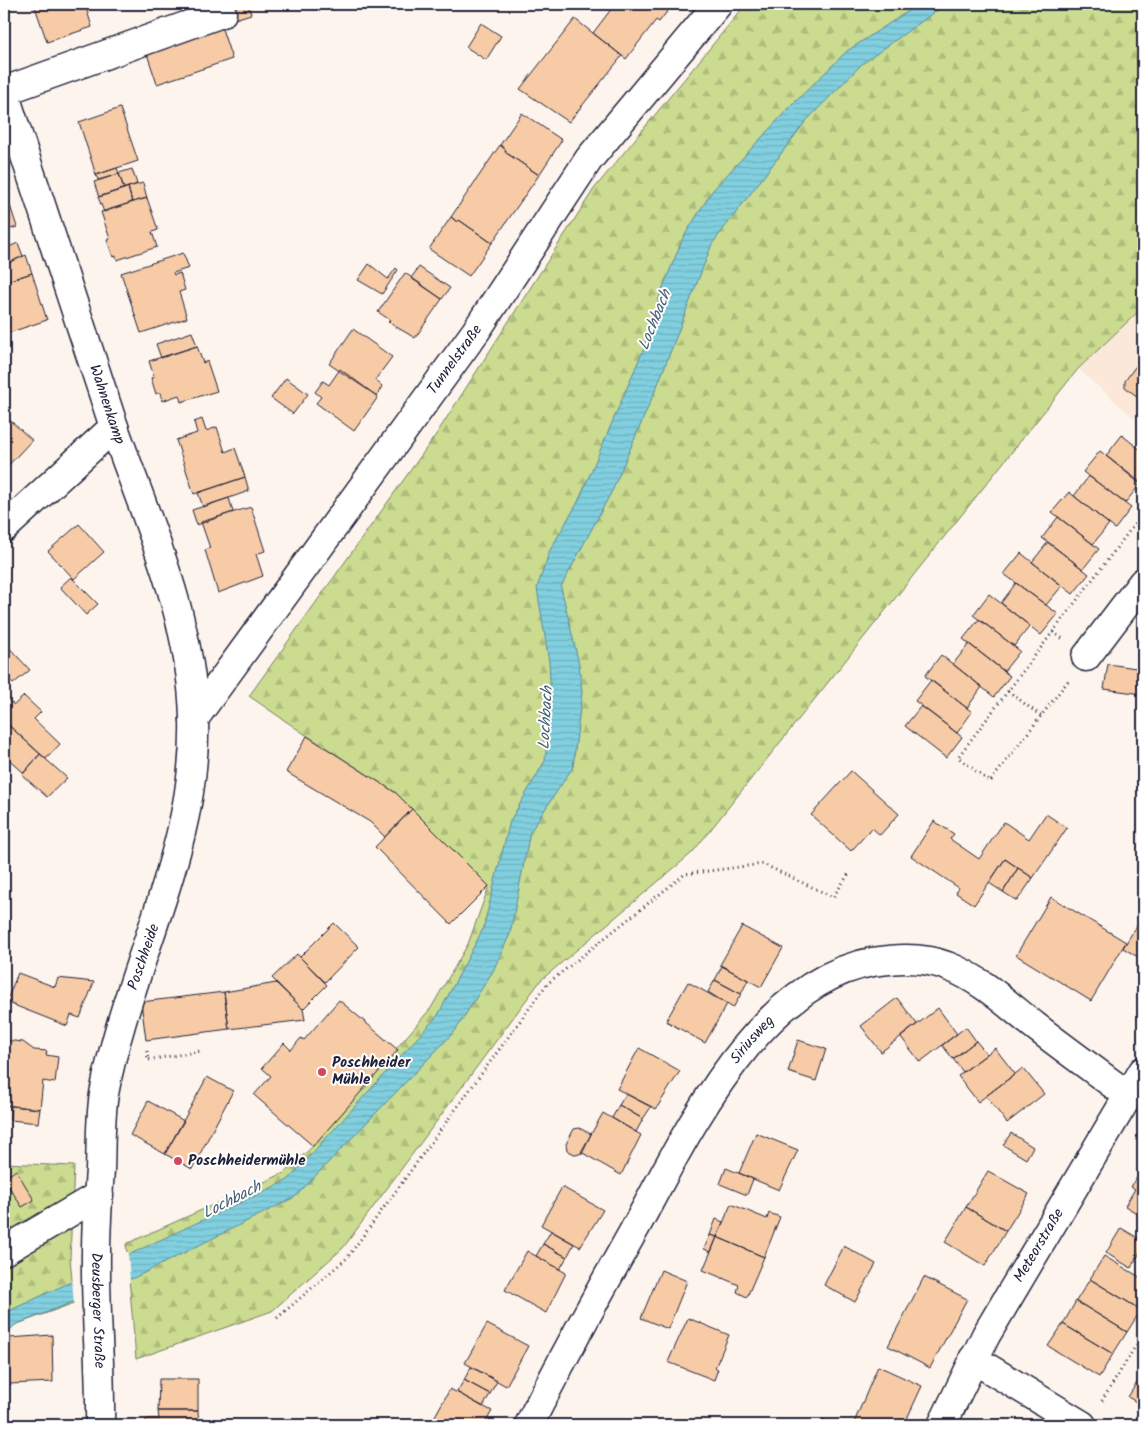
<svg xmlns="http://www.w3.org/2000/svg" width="1147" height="1429" viewBox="0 0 1147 1429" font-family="Kalam,sans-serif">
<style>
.built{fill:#fbe8d8}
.forest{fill:url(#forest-firs);stroke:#767e65}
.water{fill:url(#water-rules);stroke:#5b8a9d}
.pier{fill:#fdf5ed}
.building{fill:#f7cba6;stroke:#22223b}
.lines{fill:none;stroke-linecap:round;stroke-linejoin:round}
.minor-casing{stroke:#22223b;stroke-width:31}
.path{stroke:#22223b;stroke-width:3;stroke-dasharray:1 4;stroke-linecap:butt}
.minor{stroke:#fff;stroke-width:28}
.poi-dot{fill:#d1495b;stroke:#fff;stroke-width:2}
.labels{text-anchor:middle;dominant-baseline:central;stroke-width:4;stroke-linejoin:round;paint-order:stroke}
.street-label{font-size:15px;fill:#22223b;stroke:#fff}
.poi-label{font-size:15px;font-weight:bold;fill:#22223b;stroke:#fff;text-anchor:start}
.water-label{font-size:16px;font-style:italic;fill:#435f74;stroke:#fff}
</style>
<defs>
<pattern id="forest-firs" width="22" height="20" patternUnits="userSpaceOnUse" patternTransform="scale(1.25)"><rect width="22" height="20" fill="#cbdb8f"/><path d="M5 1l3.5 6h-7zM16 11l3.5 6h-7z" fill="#aebc7c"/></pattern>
<pattern id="water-rules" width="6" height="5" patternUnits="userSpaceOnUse" patternTransform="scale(1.25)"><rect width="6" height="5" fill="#81cfdf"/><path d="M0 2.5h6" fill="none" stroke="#6fb1c0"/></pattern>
</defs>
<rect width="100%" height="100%" fill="#fdf5ed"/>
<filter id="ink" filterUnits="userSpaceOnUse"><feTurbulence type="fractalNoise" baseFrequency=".02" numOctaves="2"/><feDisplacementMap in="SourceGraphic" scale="10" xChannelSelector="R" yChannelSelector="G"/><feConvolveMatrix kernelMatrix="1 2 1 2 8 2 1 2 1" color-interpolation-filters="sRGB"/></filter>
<g filter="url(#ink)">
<!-- built -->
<path class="built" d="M1143,307v119l-65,-57z"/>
<!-- forest -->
<path class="forest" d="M746,4h397v303l-65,62 -386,484 -151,127 -198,268 -71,63 -136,48 -10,-115 158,-71 29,-27 118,-138 37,-64 21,-58 -93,-93 -93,-60 -54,-37 186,-260 159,-247z
M4,1163l70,3 -4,91 4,46 -59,22 -11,10z"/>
<!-- water -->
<path class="water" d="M919,4h27l-84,60 -56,57 -94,123 -54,140 -45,105 -52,98 18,77 3,28 -9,75 -43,65 -20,102 -17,37 -38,60 -160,166 -159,80 -121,48 -11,10v-20l5,-4 279,-131 150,-165 45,-86 27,-108 35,-60 6,-61 -2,-38 -12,-74 13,-38 28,-48 66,-154 17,-56 22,-54 29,-47 76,-82 59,-58z"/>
<!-- pier -->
<path class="pier" d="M124,1252h4l2,30 -56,23 -2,-25z"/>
<!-- building -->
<path class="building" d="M34,4h51l7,23 -45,15z
M229,4h19l3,10 -26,8z
M615,4h58l-14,18 -3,-2 -30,39 -33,-26z
M575,19l47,37 -53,66 -49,-33z
M481,23l20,13 -15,24 -20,-13z
M221,26l11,33 -75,25 -11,-33z
M120,108l18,53 -42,14 -17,-53z
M522,113l40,27 -23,35 -34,-23 1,-2 -6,-5z
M500,145l6,5 -1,2 34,23 -47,68 -33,-23 -2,2 -6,-5z
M117,168l2,6 -21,6 -2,-5z
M132,169l5,15 -13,5 -5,-16z
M119,174l5,15 -25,8 -5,-15z
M143,183l4,15 -15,4 -4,-15z
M4,187l13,40 -13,4z
M128,187l4,15 -28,10 -6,-15z
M147,198l11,32 -6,2 5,15 -40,13 -1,-4 -3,1 -6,-17 3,-1 -9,-27z
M451,217l6,5 2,-2 33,23 -23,33 -40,-27z
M18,243l5,13 -19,9v-16z
M183,253l6,15 -16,5 1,2 6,-2 5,17 -6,2 8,26 -46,15 -20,-60z
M26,255l6,18 -28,9v-17z
M369,264l19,15 8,-11 2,2 -16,24 -24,-14z
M419,267l31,21 -8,11 -31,-21z
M32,273l15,47 -42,14 -1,-52z
M405,273l37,26 -27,39 -27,-16 2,-2 -12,-8z
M353,329l39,28 -17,23 7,6 -5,10 -48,-32z
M192,332l5,14 -36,12 -5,-14z
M197,346l6,17 4,-2 10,30 -36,11 -2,-7 -17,6 -2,-9 -4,2 -5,-16 3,-1 -5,-16z
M1143,356v45l-18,-14v-6z
M340,369l38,28 -24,34 -38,-28 5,-6 -6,-5 8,-11 6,4z
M286,378l22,16 -15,20 -22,-16z
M4,415l28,25 -28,30z
M202,419l4,12 11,-4 8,25 10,-4 10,29 -51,17 -18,-54 21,-7 -3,-11z
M1122,435l21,17v34l-37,-30z
M1100,451l41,32 -16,20 -42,-31z
M1089,476l42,32 -16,21 -41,-33z
M245,477l4,14 -46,16 -5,-14z
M1069,492l40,32 -16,20 -41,-32z
M229,498l4,14 -36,13 -5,-15z
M251,507l14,44 -9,3 7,22 -45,17 -13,-43 5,-2 -9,-26z
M1058,517l41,32 -16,20 -41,-31z
M79,524l25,28 -30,27 -26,-28z
M1048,542l41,32 -16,20 -41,-32z
M1021,553l41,33 -16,19 -42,-31z
M71,577l27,27 -12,11 -26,-28z
M1016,583l42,31 -17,21 -40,-32z
M989,594l41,32 -16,20 -41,-31z
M979,619l41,32 -16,20 -41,-32z
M4,642l26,28 -17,14 -9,-10z
M969,644l41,32 -16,21 -41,-33z
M941,655l41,32 -15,21 -42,-32z
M1108,664l35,5v25l-39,-5z
M931,680l41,32 -15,21 -42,-32z
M4,696l10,9 10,-9 17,16 -7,7 26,25 -14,15 -42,-38z
M921,706l41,31 -16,21 -41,-32z
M4,721l36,33 -16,19 -20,-18z
M307,736l89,57 16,16 -27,28 -15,-15 -84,-50z
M40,754l27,24 -20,19 -25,-22z
M851,771l48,43 -19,21 -8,-7 -21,23 -40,-36z
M412,809l77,77 -38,38 -76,-77z
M1046,814l21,14 -34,50 -28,-19 -31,46 -18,-12 3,-5 -48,-32 23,-35 20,13 -4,5 29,20 25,-37 25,17z
M1005,859l13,9 -15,24 -14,-9z
M1018,868l15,10 -16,23 -14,-9z
M1051,897l75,45 -35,59 -75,-46z
M1139,922l4,3v35l-20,-12z
M334,923l25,24 -34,35 -25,-25z
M742,926l41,22 -22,39 -41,-22z
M297,954l30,31 -24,24 -31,-31z
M722,966l26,14 -7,14 -26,-14z
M18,973l37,14 3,-9 36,4 -14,36 -9,-3 -4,11 -61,-24z
M715,980l26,14 -8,14 -25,-16z
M688,982l39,22 -22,39 -39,-22z
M276,983l27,26 2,11 -76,9 -5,-37z
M224,992l5,37 -83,11 -5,-38z
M897,998l20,26 -36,28 -20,-26z
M339,1000l59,50 -85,96 -59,-51 17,-19 -9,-8 22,-25 7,7 10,-12 3,2z
M938,1008l19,26 -37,28 -19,-25z
M966,1027l10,14 -23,18 -11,-14z
M4,1040l19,2 11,8 13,1 -1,4 12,2 -3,26 -12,-2 -3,28 -36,-4z
M798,1040l28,9 -10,32 -28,-9z
M976,1041l11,13 -24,18 -10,-13z
M639,1048l41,23 -24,38 -39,-20z
M995,1048l20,26 -37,28 -20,-26z
M1023,1068l21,26 -37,29 -21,-27z
M207,1077l26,14 -41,78 -27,-15z
M626,1094l25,13 -8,12 -24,-14z
M148,1101l36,20 -19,33 -35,-19z
M619,1105l24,14 -7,13 -24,-14z
M11,1106l29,3 -2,14 -28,-3z
M603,1113l38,22 -20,40 -40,-23z
M579,1128l12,6 -9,19 -6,2 -9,-5 -1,-6 8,-15z
M756,1133l42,17 -19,40 -40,-17z
M1011,1133l22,14 -7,12 -23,-14z
M1143,1167v50l-18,-11 10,-17 -4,-2z
M726,1168l27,11 -6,16 -27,-11z
M16,1170l18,30 -12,7 -18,-28z
M988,1171l41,23 -23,37 -40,-24z
M562,1187l41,23 -23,37 -39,-22z
M731,1204l36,15 2,-6 11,4 -16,40 -47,-20z
M966,1207l40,24 -21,35 -40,-24z
M716,1219l7,3 -6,15 -7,-2z
M1121,1228l22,13v6l-12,21 -25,-15z
M551,1231l23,13 -7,13 -24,-13z
M710,1235l7,2 -6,15 -7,-3z
M717,1237l47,20 -17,40 -10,-5 2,-7 -36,-15z
M543,1244l24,13 -7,12 -24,-13z
M844,1246l32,18 -21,38 -31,-17z
M527,1251l39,22 -20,40 -41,-23z
M1104,1256l39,23v26l-2,5 -51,-31z
M661,1270l26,11 -19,48 -27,-11z
M924,1277l43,22 -37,69 -42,-22z
M1090,1279l51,31 -14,22 -51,-31z
M1076,1301l51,31 -14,22 -50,-30z
M688,1318l41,17 -14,33 3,1 -4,11 -46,-18z
M487,1324l41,22 -22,40 -41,-23z
M1063,1324l50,30 -14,23 -51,-31z
M52,1335l1,47 -44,2v-46z
M878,1366l44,20 -18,39h-51z
M471,1367l26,14 -7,13 -26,-14z
M1143,1373v33l-15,-9z
M159,1379h39v32h-40z
M464,1380l26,14 -7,13 -26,-15z
M450,1389l42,22 -8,14h-54z
M158,1411h40l1,14h-56l4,-6h12z
M822,1419l14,6h-17z"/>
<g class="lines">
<!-- minor casing -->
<g class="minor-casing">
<g id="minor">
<path d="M4,91l218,-78"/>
<path id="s1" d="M4,92c37,112 73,224 110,335 33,94 78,191 80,292 4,132 -67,248 -90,375 -4,24 -3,51 -4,76 -2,27 -4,55 -4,83 -1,57 5,115 4,172"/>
<path d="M4,528l110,-101"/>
<path d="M1086,657l57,-75"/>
<path id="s2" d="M194,719l282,-388 113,-172 129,-155"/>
<path d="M4,1251l95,-56"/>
<path d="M973,1359l109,66"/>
<path id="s3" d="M529,1425c32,-65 68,-129 104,-193 54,-98 129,-264 256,-272 19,-2 40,-1 58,6 33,12 61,39 88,60 31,24 63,47 94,70"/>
<path id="s4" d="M942,1425l44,-90 157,-264"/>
</g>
</g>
<!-- path -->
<path class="path" d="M1053,632l10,7
M1068,681l-78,101 -32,-25 185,-244
M1008,691l33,25
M147,1051l1,9 53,-9
M277,1318l70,-60 200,-274 138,-110 78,-10 70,33 17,-25
M1102,1401l41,-67"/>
<!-- minor -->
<use href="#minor" class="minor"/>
</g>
</g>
<!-- markers -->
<g class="poi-dot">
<circle cx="322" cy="1072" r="5"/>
<circle cx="178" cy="1161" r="5"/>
</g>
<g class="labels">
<!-- street labels -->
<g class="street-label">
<text stroke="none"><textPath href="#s2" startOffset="444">Tunnelstraße</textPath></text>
<text stroke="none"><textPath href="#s1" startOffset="329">Wahnenkamp</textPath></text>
<text transform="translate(144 957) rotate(-71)">Poschheide</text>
<text stroke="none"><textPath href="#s3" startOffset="446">Siriusweg</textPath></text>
<text stroke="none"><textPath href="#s4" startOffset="204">Meteorstraße</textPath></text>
<text stroke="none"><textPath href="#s1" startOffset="1261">Deusberger Straße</textPath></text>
</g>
<!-- poi labels -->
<g class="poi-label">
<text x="332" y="1063">Poschheider<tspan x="332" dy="17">Mühle</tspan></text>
<text x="188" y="1161">Poschheidermühle</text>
</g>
<!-- water labels -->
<g class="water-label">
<text transform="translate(655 320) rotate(-68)">Lochbach</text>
<text transform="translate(546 718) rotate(-87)">Lochbach</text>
<text transform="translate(232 1200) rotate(-27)">Lochbach</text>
</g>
</g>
<!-- margin -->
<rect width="1147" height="1429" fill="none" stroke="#fff" stroke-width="20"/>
<rect x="10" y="10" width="1127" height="1409" fill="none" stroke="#22223b" stroke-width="2" filter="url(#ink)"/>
</svg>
